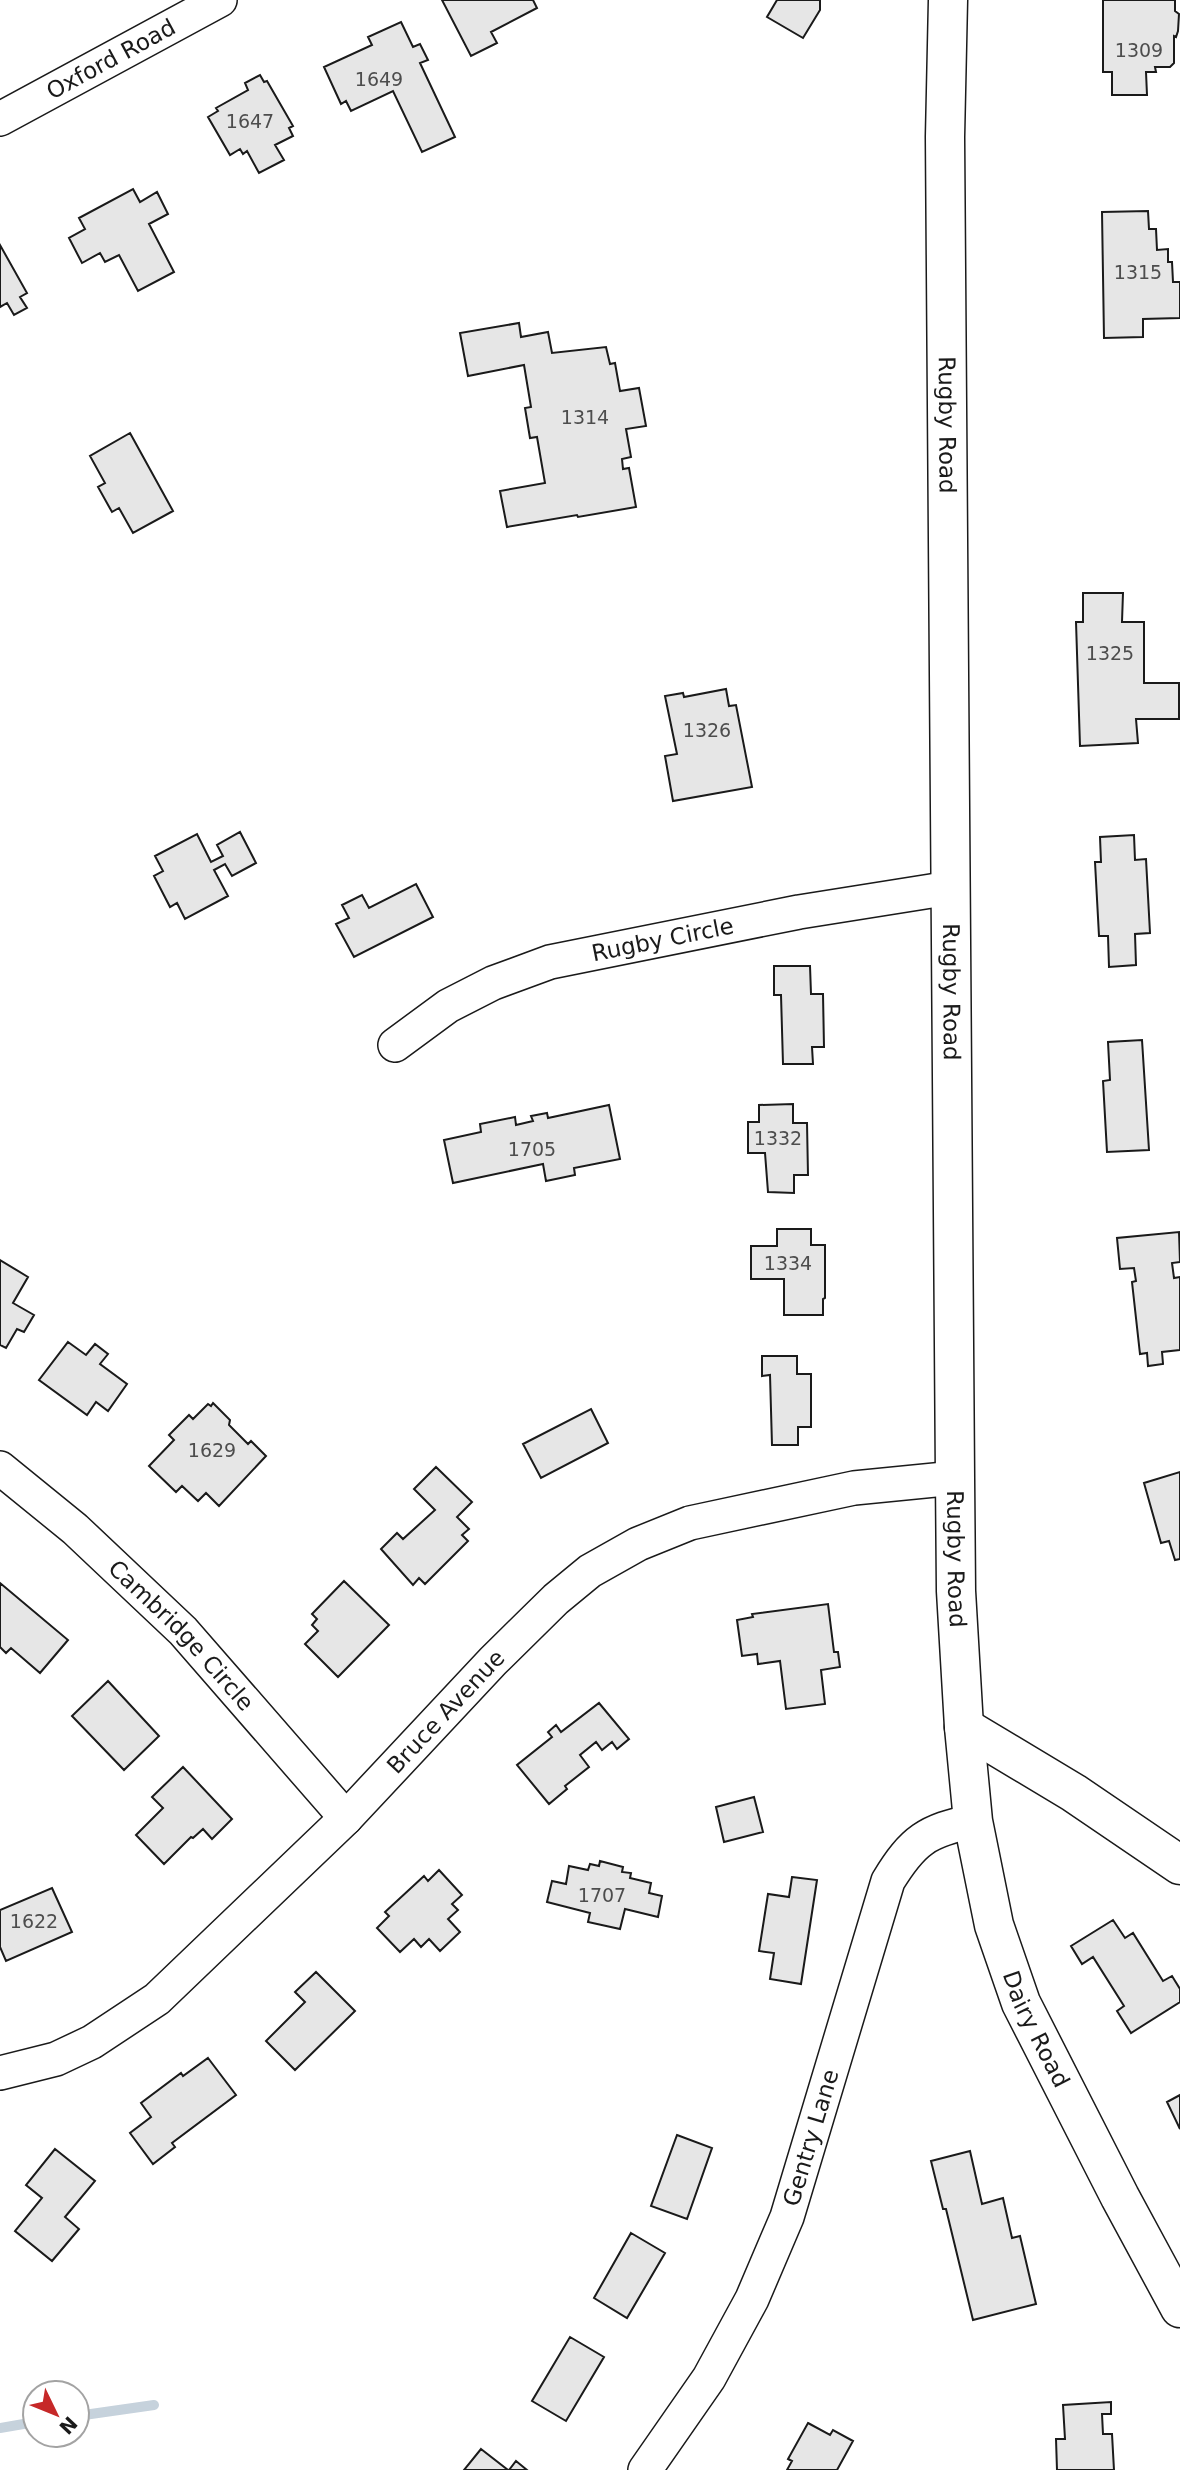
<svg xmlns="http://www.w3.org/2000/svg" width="1180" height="2470" viewBox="0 0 1180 2470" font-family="'DejaVu Sans',sans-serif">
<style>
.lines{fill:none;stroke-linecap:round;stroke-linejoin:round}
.stream{stroke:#c6d2dc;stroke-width:10}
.building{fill:#e6e6e6;stroke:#1a1a1a;stroke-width:2}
.street-casing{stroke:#1a1a1a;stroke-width:36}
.secondary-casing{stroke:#1a1a1a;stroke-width:41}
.street{stroke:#fff;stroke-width:33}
.secondary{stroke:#fff;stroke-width:38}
.labels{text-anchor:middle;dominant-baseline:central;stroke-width:5;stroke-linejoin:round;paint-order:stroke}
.number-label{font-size:19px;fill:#4d4d4d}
.street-label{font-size:23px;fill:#1a1a1a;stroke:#fff}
</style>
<rect width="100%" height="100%" fill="#fff"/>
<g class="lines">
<!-- stream -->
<path class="stream" d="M77,2416l77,-11
M0,2428l35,-6"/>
</g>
<!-- building -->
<path class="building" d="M442,0h91l4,8 -46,24 6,11 -26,13z
M777,0h43v10l-17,28 -36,-21z
M1103,0h72v11l4,3 -1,17 -2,6 -2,-1v27l-4,4h-15l1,5h-10l1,23h-35v-23h-9z
M401,22l12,25 7,-3 8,16 -8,3 35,74 -33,15 -29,-61 -42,20 -5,-10 -5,3 -17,-37 48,-22 -4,-8z
M260,75l4,7 3,-1 26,45 -4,2 4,8 -18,9 9,15 -25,13 -12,-22 -4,3 -3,-5 -10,6 -22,-38 10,-6 -2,-3 32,-18 -3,-7z
M133,189l7,13 17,-10 11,22 -19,10 25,48 -36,19 -19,-36 -14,7 -5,-9 -18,10 -13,-25 16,-9 -6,-11z
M1148,211l1,18h7l1,21 11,-1v13h4l1,20h7v36l-37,1v18l-39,1 -2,-126z
M0,245l27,48 -7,4 7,11 -13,7 -7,-12 -7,4z
M519,323l2,14 27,-5 4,21 54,-6 4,17 5,-1 5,28 19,-3 7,38 -20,3 5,28 -9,2 1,10 6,-1 7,39 -58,10 -1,-2 -70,12 -7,-36 45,-8 -8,-46 -7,1 -5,-30 6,-1 -7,-42 -56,11 -8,-43z
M130,433l43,78 -40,22 -14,-25 -7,4 -14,-25 7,-4 -15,-27z
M1083,593h40l-1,29h22v61h35v36h-43l2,24 -58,3 -4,-124h7z
M726,689l3,17 7,-1 16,82 -79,14 -8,-45 12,-2 -12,-58 18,-3 1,4z
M240,832l16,31 -24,13 -7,-12 -11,6 14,26 -43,23 -8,-16 -7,4 -16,-31 9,-5 -8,-15 42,-22 14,28 12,-6 -6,-11z
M1134,835l1,25 11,-1 4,74 -15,1 1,31 -27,2 -1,-31h-9l-4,-74h6l-1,-25z
M416,884l17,33 -79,40 -18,-33 13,-6 -7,-13 20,-10 7,13z
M774,966h36l1,28h12l1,53h-12l1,17h-30l-2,-69h-7z
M1142,1040l7,110 -42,2 -4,-71 7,-1 -2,-38z
M793,1104v19h14l1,52h-14v18l-26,-1 -3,-39h-17v-31h11v-17z
M609,1105l11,54 -46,9 1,7 -29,6 -3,-17 -90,19 -9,-43 37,-8 -1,-8 35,-7 1,8 17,-4 -2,-5 16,-3 1,5z
M777,1229h34v16h14v53l-2,1v16h-39v-36h-33v-33h26z
M1179,1232l1,30 -8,1 2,15 6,-1v73l-18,2 1,12 -15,2 -1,-13 -7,1 -8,-72 4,-1 -2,-13 -14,1 -3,-31z
M0,1260l28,17 -15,26 21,12 -10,17 -7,-3 -11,19 -6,-3z
M68,1342l18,13 9,-11 13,10 -8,10 27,20 -19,27 -12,-9 -9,13 -48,-35z
M762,1356h35v18h14v53h-13v18h-26l-2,-70 -8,1z
M213,1403l17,17 -1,5 19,19 3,-3 15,15 -47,50 -13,-13 -8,8 -16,-15 -6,6 -27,-26 25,-26 -5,-5 20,-20 4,4 15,-15 3,2z
M591,1409l17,34 -67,35 -18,-34z
M436,1467l36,35 -15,15 12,12 -7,6 6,6 -43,43 -6,-6 -6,7 -32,-36 16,-16 6,6 32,-29 -21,-21z
M1180,1472v87l-5,1 -6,-19 -8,2 -17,-60z
M344,1581l45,44 -51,52 -33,-33 13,-13 -6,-6 5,-6 -5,-5z
M0,1583l68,57 -28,33 -29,-25 -5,5 -6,-6z
M828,1604l6,48h4l2,15 -19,3 4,34 -39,5 -6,-48 -22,3 -1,-10 -15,2 -5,-36 16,-3 -1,-3z
M108,1681l51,55 -35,34 -52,-54z
M599,1703l30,36 -12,10 -5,-7 -10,8 -6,-8 -16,13 9,12 -24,19 2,3 -18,15 -32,-39 35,-28 -4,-5 8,-7 5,7z
M183,1767l49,52 -20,20 -9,-10 -10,9 -2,-1 -27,27 -28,-29 27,-27 -11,-11z
M754,1797l9,35 -39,10 -8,-35z
M600,1861l23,6 -1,5 9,1 -1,5 21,5 -2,10 13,3 -4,21 -33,-8 -5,20 -32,-7 2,-9 -43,-11 5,-21 14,3 3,-18 19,4 2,-6 9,2z
M439,1870l23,25 -10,9 6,6 -10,9 12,13 -20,19 -11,-12 -8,8 -7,-8 -14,13 -23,-24 12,-12 -4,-4 39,-36 4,5z
M792,1877l25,3 -16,104 -31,-5 4,-26 -15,-2 9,-57 21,3z
M52,1888l20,44 -66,29 -6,-14v-37z
M1113,1920l12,18 8,-5 30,48 9,-5 8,13v13l-49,31 -14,-22 7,-5 -31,-49 -11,7 -11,-18z
M316,1972l39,39 -60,59 -29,-29 39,-39 -10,-10z
M208,2058l28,37 -64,48 3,4 -22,17 -23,-31 21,-16 -10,-14 40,-30 2,3z
M1180,2095v34l-13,-27z
M677,2135l35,13 -25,71 -36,-13z
M55,2149l40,32 -30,36 14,12 -27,32 -37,-30 27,-33 -16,-13z
M970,2151l12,53 21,-6 9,40 8,-2 16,68 -63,16 -27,-111h-3l-12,-48z
M631,2233l34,20 -38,65 -33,-20z
M570,2337l34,20 -38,64 -34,-20z
M1111,2402v12h-9l1,20h9l2,36h-57l-1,-31h9l-2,-34z
M808,2423l22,12 3,-5 20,11 -16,29h-50l5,-9 -4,-2z
M481,2449l27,21h-44z
M516,2461l11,9h-18z"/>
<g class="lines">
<!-- street casing -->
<g class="street-casing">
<g id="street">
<path id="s1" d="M0,119l220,-119"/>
<path id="s2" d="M395,1045l53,-39 45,-23 57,-21 249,-50 151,-24"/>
<path id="s3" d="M0,1468l75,61 108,102 163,187"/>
<path id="s4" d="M0,2073l56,-14 36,-17 65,-43 189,-181 147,-157 63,-62 34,-28 48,-27 52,-21 164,-35 101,-10"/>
<path id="s5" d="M645,2470l64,-92 43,-79 35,-82 101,-336c25,-41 39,-50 85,-60"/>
</g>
</g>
<!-- secondary casing -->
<g class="secondary-casing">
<g id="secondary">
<path id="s6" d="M948,0l-3,137 10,1341 1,113 8,136 9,94 21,104 27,78 99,194 60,111"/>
<path d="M964,1727l110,66 106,72"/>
</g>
</g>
<!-- street -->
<use href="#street" class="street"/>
<!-- secondary -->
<use href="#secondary" class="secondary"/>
</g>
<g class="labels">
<!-- number labels -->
<g class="number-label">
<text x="1139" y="50">1309</text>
<text x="379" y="79">1649</text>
<text x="250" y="121">1647</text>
<text x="1138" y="272">1315</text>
<text x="585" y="417">1314</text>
<text x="1110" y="653">1325</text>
<text x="707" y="730">1326</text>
<text x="778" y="1138">1332</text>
<text x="532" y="1149">1705</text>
<text x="788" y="1263">1334</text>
<text x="212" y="1450">1629</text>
<text x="602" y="1895">1707</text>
<text x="34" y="1921">1622</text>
</g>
<!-- street labels -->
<g class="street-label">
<text stroke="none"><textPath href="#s1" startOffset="126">Oxford Road</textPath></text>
<text stroke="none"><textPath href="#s6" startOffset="425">Rugby Road</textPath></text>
<text stroke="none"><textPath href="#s2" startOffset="292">Rugby Circle</textPath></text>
<text stroke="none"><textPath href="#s6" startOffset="992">Rugby Road</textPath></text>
<text stroke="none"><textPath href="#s6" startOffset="1559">Rugby Road</textPath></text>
<text stroke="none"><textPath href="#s3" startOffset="247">Cambridge Circle</textPath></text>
<text stroke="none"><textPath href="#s4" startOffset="583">Bruce Avenue</textPath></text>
<text stroke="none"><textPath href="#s6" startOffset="2040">Dairy Road</textPath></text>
<text stroke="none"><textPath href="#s5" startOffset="374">Gentry Lane</textPath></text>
</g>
</g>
<!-- north arrow -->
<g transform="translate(56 2414) rotate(133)"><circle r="33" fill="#ffffff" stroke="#a3a3a3" stroke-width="2"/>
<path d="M0-5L12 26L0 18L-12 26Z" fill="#c62828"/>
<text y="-10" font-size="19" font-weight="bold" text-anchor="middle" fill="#1a1a1a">N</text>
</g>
</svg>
